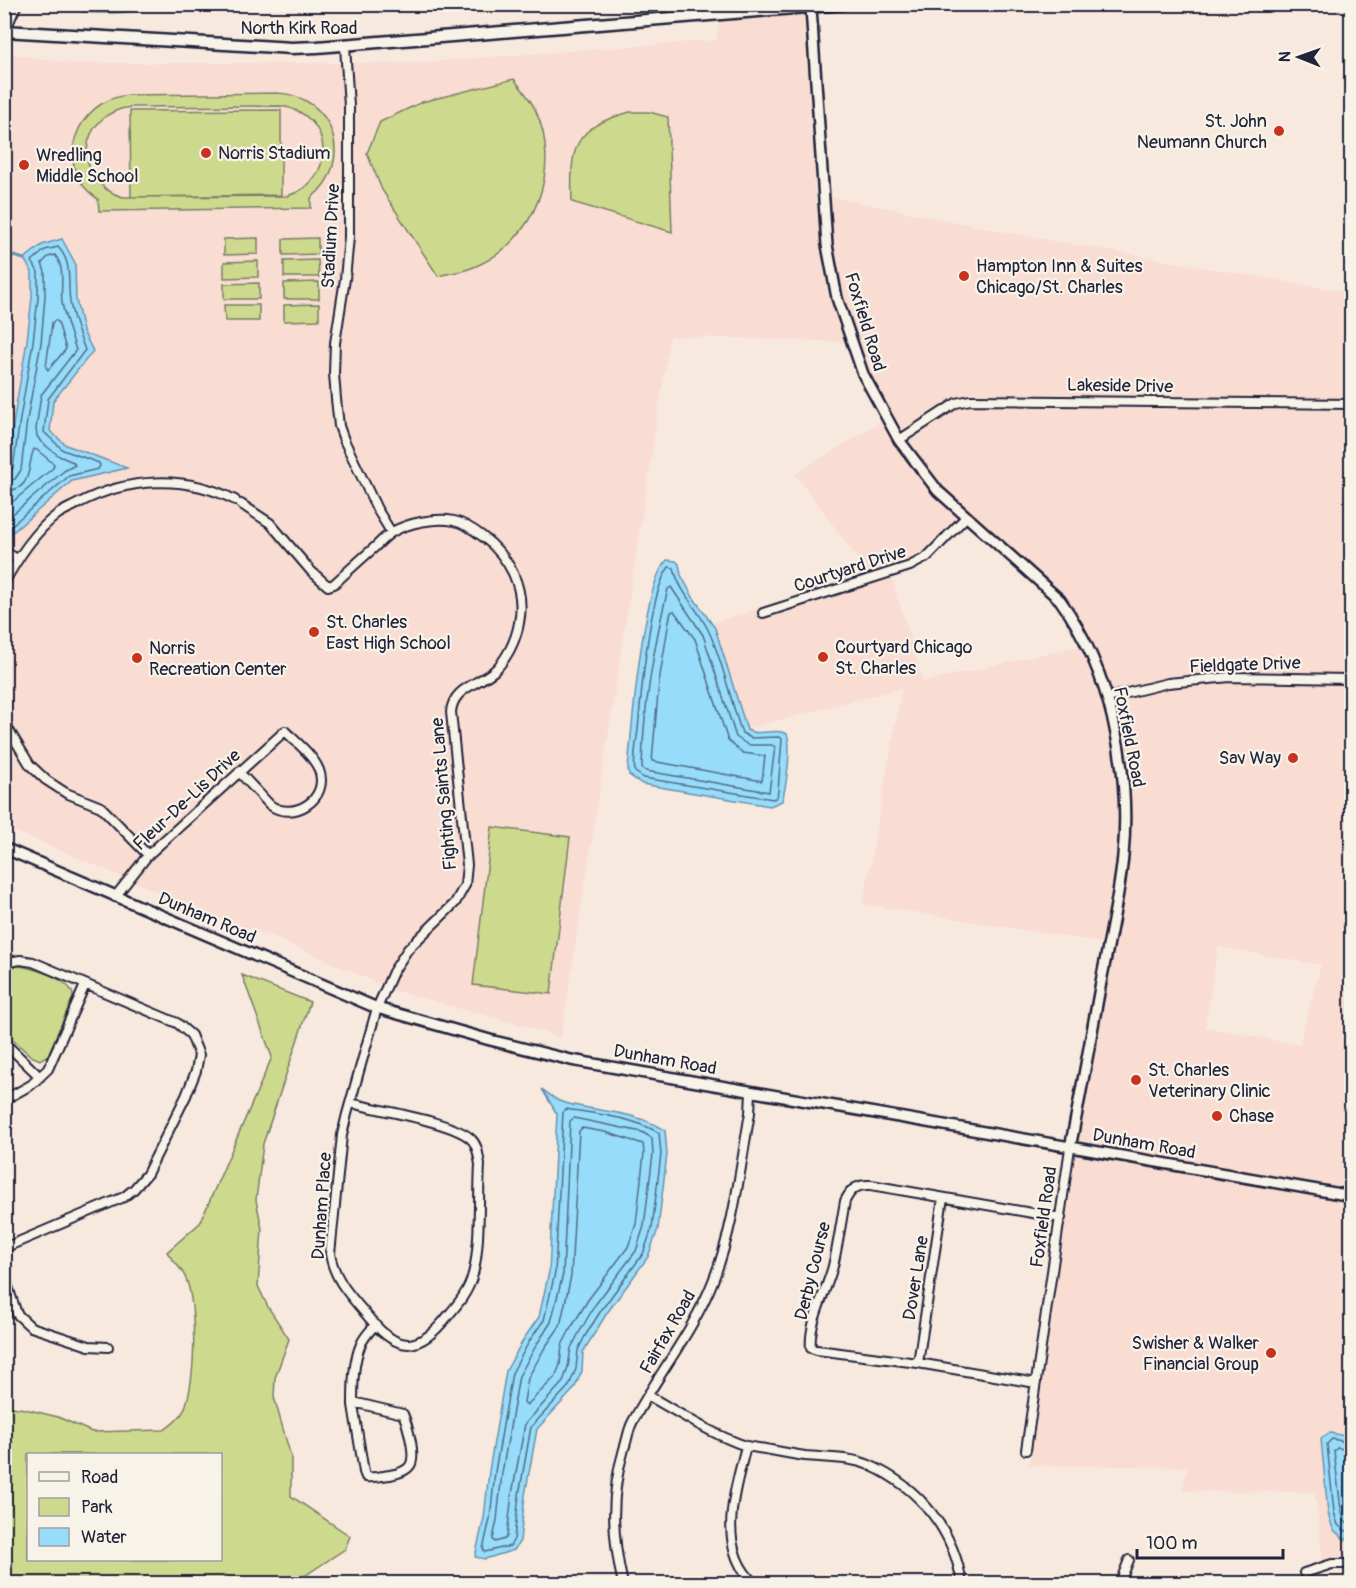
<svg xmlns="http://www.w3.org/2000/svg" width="1356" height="1588" viewBox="0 0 1356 1588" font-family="Pangolin,sans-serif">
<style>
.built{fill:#f9dcd2;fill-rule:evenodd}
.green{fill:#cdda8e;stroke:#787e64;stroke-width:1.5;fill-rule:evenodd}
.water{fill:#97dcfa;stroke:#6892ae;stroke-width:1.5}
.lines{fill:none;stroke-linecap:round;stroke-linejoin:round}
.shore{stroke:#516c87;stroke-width:1.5}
.stream{stroke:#6892ae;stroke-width:3}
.minor-casing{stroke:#22223b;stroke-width:12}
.tertiary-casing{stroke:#22223b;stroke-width:14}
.secondary-casing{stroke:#22223b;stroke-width:15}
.minor{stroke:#f7f3e8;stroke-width:8}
.tertiary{stroke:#f7f3e8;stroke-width:9}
.secondary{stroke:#f7f3e8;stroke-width:10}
.poi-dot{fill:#c8321e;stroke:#f7f3e8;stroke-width:2}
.labels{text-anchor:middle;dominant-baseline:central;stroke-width:4.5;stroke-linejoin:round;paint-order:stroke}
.street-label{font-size:18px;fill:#22223b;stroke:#f7f3e8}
.poi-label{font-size:18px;fill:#22223b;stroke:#f7f3e8;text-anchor:start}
</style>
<rect width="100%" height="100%" fill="#f8e9de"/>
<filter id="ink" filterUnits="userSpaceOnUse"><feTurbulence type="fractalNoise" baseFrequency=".0167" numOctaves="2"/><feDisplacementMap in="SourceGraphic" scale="12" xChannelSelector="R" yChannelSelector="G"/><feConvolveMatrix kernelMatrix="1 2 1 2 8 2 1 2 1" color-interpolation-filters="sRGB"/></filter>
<g filter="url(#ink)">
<!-- built -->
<path class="built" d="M804,14l12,188 11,89 17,51 -174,-6 -109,702 -23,-8 -142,-39 -123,-54 -44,-15 -224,-95v-774l68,10h339l304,-23 4,-20z
M826,196l205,41 320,56v108l-278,4 278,3v265h-152l-35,5 -53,12 -26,-62 -25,-37 -71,-58 -49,-45 -40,-53 -34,-61 -21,-59 -15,-77z
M881,422l55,75 31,26 -39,39 -36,16 31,104 160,-37 20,51 16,87 2,40 -3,42 -13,78 -242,-39 39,-216 -168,44 -30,-107 167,-49 -76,-102z
M1351,682v510l-276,-48 52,-272 2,-83 -18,-88 56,-13 59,-5zM1218,947l103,18 -22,80 -94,-18z
M1075,1155l276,46v361h-28l-8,-70 -133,-1 6,-24 -159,-2z"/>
<!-- green -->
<path class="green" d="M514,79c8,10 16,19 21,30 28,60 0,133 -61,158 -11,5 -25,6 -36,9l-56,-86 -15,-37 13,-31 42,-20z
M276,93c58,1 80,70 35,105v10l-212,3 -1,-12c-48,-31 -22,-100 31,-104zM281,106c53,8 57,75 6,90l-164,1c-52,-15 -46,-84 8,-90z
M281,110v85l-150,2 -1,-86z
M630,112h19l19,5 4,115 -100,-30c-2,-56 1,-74 58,-90z
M258,238v16l-34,1v-16z
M318,238v16l-35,1v-16z
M318,260l1,17h-35v-16z
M258,261v16l-34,1v-16z
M319,282v17h-35v-16z
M259,283v16h-35v-15z
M319,304v16l-35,1v-16z
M224,305h35v16h-34z
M492,827l78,10 -19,157 -78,-9z
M15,966c15,0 59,14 58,31l-25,58 -8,5 -9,-4 -26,-23v-63z
M242,975l68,27 -47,142 -7,56 6,29 -4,57 10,21 21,32 -14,39 -1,19 17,60v39l59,40 -5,13 -51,34h-279l-10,-10v-167l20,3 33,8 34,15 72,-2c6,-4 13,-10 17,-15 16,-22 16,-112 5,-136 -3,-9 -13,-18 -19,-27l33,-29 72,-166zM28,1454h192v106h-192z"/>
<!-- water -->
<path class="water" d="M56,5h91l-5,5c-23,4 -66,5 -86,-5z
M62,239l13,24 1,37 7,31 10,20 -40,50 -3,30 16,14 61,23 -55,13 -58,50 -9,2v-43l9,-72 13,-77 5,-44v-25l-8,-13 18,-14z
M667,560l9,1 3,3 2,11 12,22 22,31 32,102c12,7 28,-3 40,4 5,14 -1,53 -5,67l-12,5 -128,-22 -13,-9 -1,-7c4,-39 14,-184 39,-208z
M542,1089c6,4 13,11 20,13 36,11 67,7 103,28l2,24 -9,75 -10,28 -41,56 -24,39 -1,19 -8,18 -37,40 -12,66 -5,46 -6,9 -29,9 -10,-2 9,-39 5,-47 17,-100 19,-34 14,-20 10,-45 8,-158z
M1330,1433l21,4v98l-6,5 -12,-11 -5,-16 -7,-74z"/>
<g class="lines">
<!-- shore -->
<path class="shore" d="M55,320l3,2 8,27 -18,21 -2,-3 6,-44z
M4,475l6,-2 3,-5 7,-49 13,-77 5,-44v-26l-6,-11 13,-11 13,-3c15,16 9,34 12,54 2,17 9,33 15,49l-37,49 -4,33 19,18 36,13 1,3 -2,3 -29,7 -57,49 -8,2
M4,482l11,-3 6,-9 6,-50 14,-77 4,-46v-25l-3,-9 6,-6 7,-2c11,14 5,31 7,48 3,16 9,31 14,47l-35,45 -5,34 1,7 4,6 18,14 14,6 2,3 -11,6 -56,47 -4,1
M4,491c30,-1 22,-23 30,-42l3,1 17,14 -1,4 -49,41
M669,567l5,1c5,25 26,42 36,66 14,31 20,66 32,99l9,5 29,-1 2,2 -4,52 -1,6 -4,2 -129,-21 -9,-6c-2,-13 1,-28 3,-42 3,-34 11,-138 31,-163z
M671,587l32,48 33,102 12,8h24l3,2 -6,45 -123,-21 -4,-3c1,-57 12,-124 26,-179z
M674,611l21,28 33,102 15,12 22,3 -3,25 -110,-20 7,-79 10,-61 2,-9z
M566,1109c31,5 66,8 93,24l2,21 -9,74 -9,26 -41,55 -17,27 -7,14 -2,19 -7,17 -38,41 -12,68 -5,44 -4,7 -25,6 -2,-3 7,-30 5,-47 17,-99 18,-33 14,-20 11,-47 8,-161z
M574,1118l68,14 10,6 1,16 -9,72 -8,25 -41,54 -16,28 -8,15 -3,19 -5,15 -38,42 -13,70 -5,42 -2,3 -10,3 -2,-3 4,-19 5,-47 17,-97 18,-32 14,-22 12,-48 7,-153z
M582,1128l23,4 38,12 1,9 -8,71 -8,23 -40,53 -17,28 -9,17 -2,20 -5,12 -28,28 -3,-3 4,-24 16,-29 16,-23 11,-50 8,-145z
M1352,1443l-20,-4 -5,5 7,68 4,13 7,6 7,-1
M1352,1450l-15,-2 -3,3 7,59 4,12 7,1"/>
<!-- stream -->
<path class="stream" d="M4,253l20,6"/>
<!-- minor casing -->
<g class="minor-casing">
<path id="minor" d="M5,31l12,-27
M345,46l4,60v131l-4,42 -10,64 -1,31 2,25 3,27 5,14 33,69 14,23
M899,440l57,-37 14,-3 382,4
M241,504l29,19 41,48 17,15 6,-2c14,-13 27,-25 41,-37 5,-5 11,-11 17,-15 16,-9 44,-15 62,-11 10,2 20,9 28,15 27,20 44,52 37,87 -3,17 -12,36 -25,48 -17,14 -41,17 -43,41l16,153 -2,20 -10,18 -47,46 -15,23 -16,36 -30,106 -5,21 -12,119c5,28 22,43 40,65 29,35 50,32 77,-2 11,-13 22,-26 26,-43 8,-30 5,-77 7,-110 -2,-9 -2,-19 -9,-25 -17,-17 -94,-29 -120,-36
M4,551l13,8
M4,583c14,-25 31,-52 54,-69 6,-4 14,-7 21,-11 48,-25 106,-29 156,-3
M763,613l147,-47 17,-9 38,-39
M1107,698l61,-15 62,-6 119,2 3,3
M4,722l26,43 16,15 20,13 35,14 47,48
M115,897l33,-42 137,-124c11,11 28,24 34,39 11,29 -26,52 -49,35l-31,-33
M4,963l16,-3 13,2 144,61 14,12 8,20 -3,16 -10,25 -39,78 -13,15 -10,8 -120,51
M4,1042l36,35
M4,1100l27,-15 17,-16 37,-84
M4,1275l13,39 14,13 58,19 19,1
M918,1363l25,-165
M1036,1383l-118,-20 -101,-13 -6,-2c-3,-25 16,-58 22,-82 5,-21 8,-43 12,-65 6,-12 12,-17 26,-16l190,33
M649,1396c32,18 62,38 97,50 20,3 40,7 59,10 20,2 46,1 64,9 50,22 85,65 93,119
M353,1402l50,12c4,9 6,18 8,28 4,22 1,29 -21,33 -8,1 -16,3 -24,2l-2,-5 -11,-67c0,-19 0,-43 8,-61 3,-7 9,-13 14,-19
M746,1446c-11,45 -31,102 9,138
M1026,1450l44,-302
M1304,1573l28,-9h20
M623,1584c-11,-47 -13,-88 1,-135 3,-8 4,-18 8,-26 25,-48 61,-91 81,-142 21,-53 27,-112 37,-168l1,-21
M1122,1584l1,-9 6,-15"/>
</g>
<!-- tertiary casing -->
<g class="tertiary-casing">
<path id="tertiary" d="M811,8l16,237 10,53 26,76 36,66 39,51 122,109c51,71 71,170 63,256 -4,42 -14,84 -22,126 -10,55 -20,111 -31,166
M4,848l373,160 113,32 81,20 781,136"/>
</g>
<!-- secondary casing -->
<g class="secondary-casing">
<path id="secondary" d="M4,31l288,17 25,-1 526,-43"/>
</g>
<!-- minor -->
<use href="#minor" class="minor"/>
<!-- tertiary -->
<use href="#tertiary" class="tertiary"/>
<!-- secondary -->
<use href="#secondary" class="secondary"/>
</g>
</g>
<!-- markers -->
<g class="poi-dot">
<circle cx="1279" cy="131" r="6"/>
<circle cx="206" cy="153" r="6"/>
<circle cx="24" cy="165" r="6"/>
<circle cx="964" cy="276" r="6"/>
<circle cx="314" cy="632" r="6"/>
<circle cx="823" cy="657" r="6"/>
<circle cx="137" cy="658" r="6"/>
<circle cx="1293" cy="758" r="6"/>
<circle cx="1136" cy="1080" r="6"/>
<circle cx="1217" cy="1116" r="6"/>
<circle cx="1271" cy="1353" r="6"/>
</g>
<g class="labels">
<!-- street labels -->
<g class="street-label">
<text x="299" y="28">North Kirk Road</text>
<text transform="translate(331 236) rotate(-87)">Stadium Drive</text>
<text transform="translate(865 322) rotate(73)">Foxfield Road</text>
<text transform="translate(1120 386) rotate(1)">Lakeside Drive</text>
<text transform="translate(850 569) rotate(-18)">Courtyard Drive</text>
<text transform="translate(1245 665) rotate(-2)">Fieldgate Drive</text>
<text transform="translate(1129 737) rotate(79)">Foxfield Road</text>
<text transform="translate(444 794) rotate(-95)">Fighting Saints Lane</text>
<text transform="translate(187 800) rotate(-43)">Fleur-De-Lis Drive</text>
<text transform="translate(207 918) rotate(23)">Dunham Road</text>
<text transform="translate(665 1060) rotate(10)">Dunham Road</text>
<text transform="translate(1144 1144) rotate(10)">Dunham Road</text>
<text transform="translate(322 1206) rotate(-86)">Dunham Place</text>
<text transform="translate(1044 1217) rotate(-82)">Foxfield Road</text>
<text transform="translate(813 1271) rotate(-76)">Derby Course</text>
<text transform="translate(916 1278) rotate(-81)">Dover Lane</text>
<text transform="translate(668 1332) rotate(-60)">Fairfax Road</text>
</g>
<!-- poi labels -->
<g class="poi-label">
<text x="1267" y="121" text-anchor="end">St. John<tspan x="1267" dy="21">Neumann Church</tspan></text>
<text x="218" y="153">Norris Stadium</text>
<text x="36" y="155">Wredling<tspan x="36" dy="21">Middle School</tspan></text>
<text x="976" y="266">Hampton Inn &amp; Suites<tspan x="976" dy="21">Chicago/St. Charles</tspan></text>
<text x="326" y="622">St. Charles<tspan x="326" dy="21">East High School</tspan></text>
<text x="835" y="647">Courtyard Chicago<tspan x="835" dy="21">St. Charles</tspan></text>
<text x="149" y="648">Norris<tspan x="149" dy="21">Recreation Center</tspan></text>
<text x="1281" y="758" text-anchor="end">Sav Way</text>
<text x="1148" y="1070">St. Charles<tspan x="1148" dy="21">Veterinary Clinic</tspan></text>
<text x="1229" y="1116">Chase</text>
<text x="1259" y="1343" text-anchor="end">Swisher &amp; Walker<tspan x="1259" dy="21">Financial Group</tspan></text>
</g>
</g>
<!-- margin -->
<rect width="1356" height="1588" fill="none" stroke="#f7f3e8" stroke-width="24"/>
<rect x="12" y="12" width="1332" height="1564" fill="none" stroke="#22223b" stroke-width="2" filter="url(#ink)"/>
<!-- legend -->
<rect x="27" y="1453" width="195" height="108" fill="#f7f3e8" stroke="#a29fa3" stroke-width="1.5"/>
<rect x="39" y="1472" width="30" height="9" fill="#f7f3e8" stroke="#a29fa3" stroke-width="1.5"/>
<text x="81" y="1483" font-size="18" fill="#22223b">Road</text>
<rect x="39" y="1498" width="30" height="18" fill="#cdda8e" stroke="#a29fa3" stroke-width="1.5"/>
<text x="81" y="1513" font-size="18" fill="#22223b">Park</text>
<rect x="39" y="1528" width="30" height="18" fill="#97dcfa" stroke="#a29fa3" stroke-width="1.5"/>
<text x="81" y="1543" font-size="18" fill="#22223b">Water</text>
<!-- north arrow -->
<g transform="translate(1299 57) rotate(271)" stroke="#f7f3e8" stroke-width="4.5" paint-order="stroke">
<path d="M0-4.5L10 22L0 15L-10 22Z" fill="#22223b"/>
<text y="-9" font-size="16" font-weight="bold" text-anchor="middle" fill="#22223b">N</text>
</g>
<!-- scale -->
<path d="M1137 1549v9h146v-9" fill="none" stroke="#22223b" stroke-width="3"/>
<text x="1146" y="1549" font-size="18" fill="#22223b" stroke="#f7f3e8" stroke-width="4.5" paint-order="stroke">100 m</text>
</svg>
